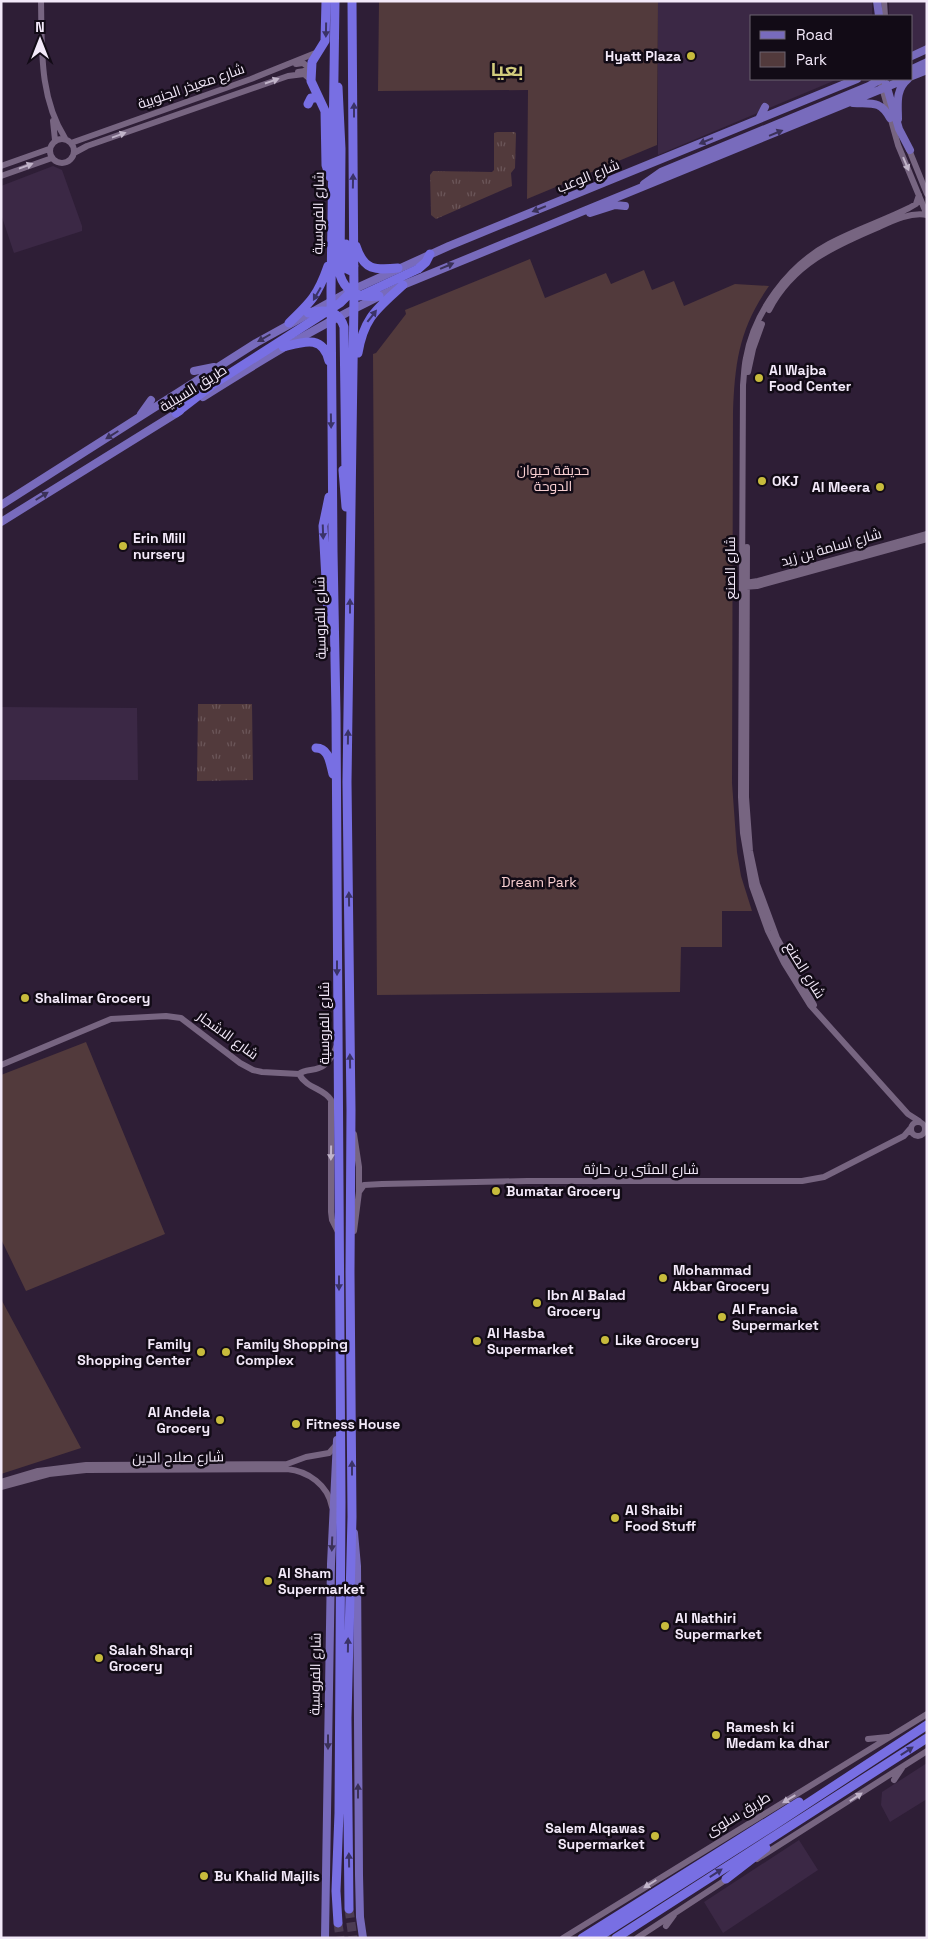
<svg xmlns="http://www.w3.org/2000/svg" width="928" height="1939" viewBox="0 0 928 1939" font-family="'Space Grotesk',Cairo,sans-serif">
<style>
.built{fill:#3b2845}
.grass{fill:url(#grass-tufts)}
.green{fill:#523a3c}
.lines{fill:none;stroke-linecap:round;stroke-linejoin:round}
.highway-tunnel{stroke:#4c3c53;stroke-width:9;stroke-dasharray:9 4.5;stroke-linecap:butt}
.secondary{stroke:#776581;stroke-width:6}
.primary{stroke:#786bbc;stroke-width:8}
.highway{stroke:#786fe3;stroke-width:9}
.oneway{fill:#3b3368}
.oneway2{fill:#c1b4c9}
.oneway3{fill:#3b3158}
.poi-dot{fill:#c7bb3c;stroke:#120b16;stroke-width:2}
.labels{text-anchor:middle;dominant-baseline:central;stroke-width:5;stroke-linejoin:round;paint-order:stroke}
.poi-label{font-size:14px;font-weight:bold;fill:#f3e9f9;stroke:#120b16;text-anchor:start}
.street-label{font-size:14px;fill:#f3e9f9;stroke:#120b16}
.park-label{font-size:14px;fill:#f8cfd1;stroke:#120b16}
.district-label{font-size:19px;font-weight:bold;fill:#d2cc7d;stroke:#120b16}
</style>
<defs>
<pattern id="grass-tufts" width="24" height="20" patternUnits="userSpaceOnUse" patternTransform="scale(1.25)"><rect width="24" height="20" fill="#523a3c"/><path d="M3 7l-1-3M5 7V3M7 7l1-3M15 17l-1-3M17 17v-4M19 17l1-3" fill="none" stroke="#6b5659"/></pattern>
</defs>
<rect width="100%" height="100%" fill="#2e1e36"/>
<!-- built -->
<path class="built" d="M658,1h214v15h-120v63h86l-180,76z
M889,1h38v46l-15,6v-37h-23z
M53,166l9,4 20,56v5l-68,22 -13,-39v-28z
M1,707l136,1 1,72h-137z
M927,1763v36l-37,23 -9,-17 1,-13z
M799,1840l19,30 -95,63 -19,-31z"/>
<!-- grass -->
<path class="grass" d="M497,132h18l1,2 -1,34 -4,5 1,13 -76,33 -5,-4 -1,-40 3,-4 59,1 2,-2v-37z
M198,704h54l1,76 -56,1z"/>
<!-- green -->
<path class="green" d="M379,1h279l-1,144 -130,54 1,-109 -150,1z
M530,259l15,39 61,-25 5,11 33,-14 8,20 22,-9 10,25 51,-22 34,2c-30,43 -34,76 -36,126l-1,371 5,69 4,24 11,35h-30v36h-41l-1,45 -303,3 -4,-641 3,-1 30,-39 -1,-4z
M86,1042l79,192 -139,57 -25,-52v-164z
M1,1299l80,149 -80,26z"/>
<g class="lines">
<!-- highway-tunnel -->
<path class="highway-tunnel" d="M349,1909l4,29
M338,1923l2,15"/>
<!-- secondary -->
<path class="secondary" d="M41,1c1,47 -2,96 24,137
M884,1l1,15
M296,64l7,-1 4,3 -2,5 -7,1
M881,84l17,61 29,70
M53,121l2,19
M50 151a12 12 0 1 1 24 0a12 12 0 1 1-24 0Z
M71,143l180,-64 67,-27
M908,147l19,47
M74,153l13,-7 201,-70 16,-2 7,6
M1,166l48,-17
M1,176l51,-18
M769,310c24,-46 65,-64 110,-83 15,-7 32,-15 48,-12
M748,372l5,-23 9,-25
M747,547l-1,250 4,54 7,33 20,54 37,67
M745,583l13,-2 169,-47
M743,587l14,-1 170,-47
M1,1065l110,-46 55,-3 15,2 59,45 13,7 9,2 37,2c6,-5 13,-3 20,-6 9,-3 15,-15 18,-23
M299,1074c8,15 25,14 32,26v112l1,8 7,14
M919,1121l-11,-7 -98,-109 -26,-42 -16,-32 -16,-45 -9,-53 -2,-36 2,-412c1,-9 1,-18 3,-27 8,-46 42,-92 83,-114 26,-14 54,-23 80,-36l7,-4 3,-9
M911 1129a7 7 0 1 1 14 0a7 7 0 1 1-14 0Z
M359,1192l5,-7 18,-1 145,-3h275l22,-4 80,-41 6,-7
M354,1231l5,-39v-25l-5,-33
M1,1482l37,-11 48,-6 201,-1 19,-7 23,-4 8,-9
M1,1487l48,-13 37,-4 201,-1c21,2 41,16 45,38
M868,1739l20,-2
M894,1780l8,-12
M757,1859l170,-108
M666,1926l8,-11
M563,1938l364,-224
M637,1938l93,-61"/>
<!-- primary -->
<path class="primary" d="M877,1l2,15
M912,56l15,-7
M912,69l15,-7
M912,76l15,-6
M886,84l13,45 11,21
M853,103c19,1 27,-3 37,15
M759,119l6,-12
M898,119c0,-15 -3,-29 10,-40
M644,184l17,-12 208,-86 12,-7
M590,213l25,-8 10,1
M194,371l20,-4
M203,397c65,-41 130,-80 200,-112l503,-206
M141,414l10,-14
M1,505l255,-162 94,-52 99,-45 408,-167
M1,522l179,-111
M354,1533l3,33 2,309 1,42 3,21
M325,1938l6,-374 6,-124"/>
<!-- highway -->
<path class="highway" d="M326,1l-1,40 -13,21 -1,19 14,30 1,54 4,12
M335,1l-4,289 2,261 3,163 5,788 -2,311 -3,78 2,32
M338,87l3,62 -1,126c6,19 21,23 39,21
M308,104l3,-6h8
M346,244l1,25 4,2 3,-5
M356,246c8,25 19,24 42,22
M360,296l58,-27 8,-7 4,-8
M308,313c16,-4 31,-3 36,14l2,148
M289,323c22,-21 29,-28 39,-57
M283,347c20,-5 40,-13 46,14
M358,353c6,-36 19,-44 45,-68
M176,413l39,-30 125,-80 14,-14
M343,470l3,37
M329,497l-6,29 5,89 4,12
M316,748c13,0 14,15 17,26
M726,1879l40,-31
M349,1909l-2,-191 5,-201 -2,-245 1,-162 -4,-328 7,-483 -2,-298
M582,1938l217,-136
M597,1938l176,-112 154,-101
M616,1938l311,-200"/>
</g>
<!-- one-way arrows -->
<defs><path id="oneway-solid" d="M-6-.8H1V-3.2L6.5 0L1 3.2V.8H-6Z" transform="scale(1.25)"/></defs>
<g class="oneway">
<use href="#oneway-solid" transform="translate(326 30) rotate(91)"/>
<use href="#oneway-solid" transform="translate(354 110) rotate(-90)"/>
<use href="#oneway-solid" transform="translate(353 181) rotate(-89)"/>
<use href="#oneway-solid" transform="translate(317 294) rotate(120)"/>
<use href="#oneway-solid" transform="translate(372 316) rotate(-52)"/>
<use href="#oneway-solid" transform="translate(331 421) rotate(89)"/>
<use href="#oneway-solid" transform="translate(323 532) rotate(88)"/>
<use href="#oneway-solid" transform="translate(350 606) rotate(-90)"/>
<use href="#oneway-solid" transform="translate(348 737) rotate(-89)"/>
<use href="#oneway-solid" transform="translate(349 899) rotate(-91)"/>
<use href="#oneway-solid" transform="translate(337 968) rotate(90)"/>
<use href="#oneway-solid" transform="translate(350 1061) rotate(-91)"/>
<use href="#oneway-solid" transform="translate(339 1283) rotate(90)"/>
<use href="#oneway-solid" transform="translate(352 1468) rotate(-90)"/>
<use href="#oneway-solid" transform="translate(348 1645) rotate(-89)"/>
<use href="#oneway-solid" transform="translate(907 1751) rotate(-33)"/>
<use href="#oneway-solid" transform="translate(349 1860) rotate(-91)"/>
<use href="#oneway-solid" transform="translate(716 1873) rotate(-33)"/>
</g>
<g class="oneway2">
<use href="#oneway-solid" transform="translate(272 81) rotate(-19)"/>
<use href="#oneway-solid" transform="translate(119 135) rotate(-20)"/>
<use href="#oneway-solid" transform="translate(906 164) rotate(67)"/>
<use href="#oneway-solid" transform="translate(26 166) rotate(-20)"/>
<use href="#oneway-solid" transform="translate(331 1153) rotate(91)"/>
<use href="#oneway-solid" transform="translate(856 1797) rotate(-33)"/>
<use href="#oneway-solid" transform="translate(789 1799) rotate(149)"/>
<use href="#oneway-solid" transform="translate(650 1884) rotate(148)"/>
</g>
<g class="oneway3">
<use href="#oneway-solid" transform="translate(776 133) rotate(-22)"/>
<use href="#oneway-solid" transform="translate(706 141) rotate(157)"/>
<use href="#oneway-solid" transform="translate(539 209) rotate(158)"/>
<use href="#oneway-solid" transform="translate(447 266) rotate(-23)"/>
<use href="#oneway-solid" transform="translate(264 338) rotate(150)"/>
<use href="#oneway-solid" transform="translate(112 435) rotate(148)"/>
<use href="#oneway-solid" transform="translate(42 496) rotate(-32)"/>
<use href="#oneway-solid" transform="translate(332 1544) rotate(92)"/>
<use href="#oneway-solid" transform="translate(328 1742) rotate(90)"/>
<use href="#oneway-solid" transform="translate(358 1791) rotate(-90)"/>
</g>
<!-- markers -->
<g class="poi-dot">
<circle cx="691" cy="56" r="5"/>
<circle cx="759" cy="378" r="5"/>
<circle cx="762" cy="481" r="5"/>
<circle cx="880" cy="487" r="5"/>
<circle cx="123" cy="546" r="5"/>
<circle cx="25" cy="998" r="5"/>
<circle cx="496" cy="1191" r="5"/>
<circle cx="663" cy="1278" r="5"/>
<circle cx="537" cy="1303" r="5"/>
<circle cx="722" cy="1317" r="5"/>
<circle cx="605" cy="1340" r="5"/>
<circle cx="477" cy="1341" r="5"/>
<circle cx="201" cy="1352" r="5"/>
<circle cx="226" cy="1352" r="5"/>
<circle cx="220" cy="1420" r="5"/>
<circle cx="296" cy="1424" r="5"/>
<circle cx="615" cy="1518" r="5"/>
<circle cx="268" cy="1581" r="5"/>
<circle cx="665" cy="1626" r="5"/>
<circle cx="99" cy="1658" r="5"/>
<circle cx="716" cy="1735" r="5"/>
<circle cx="655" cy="1836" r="5"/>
<circle cx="204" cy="1876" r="5"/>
</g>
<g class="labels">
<!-- poi labels -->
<g class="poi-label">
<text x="681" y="56" text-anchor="end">Hyatt Plaza</text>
<text x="769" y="370">Al Wajba<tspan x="769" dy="16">Food Center</tspan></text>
<text x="772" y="481">OKJ</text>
<text x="870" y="487" text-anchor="end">Al Meera</text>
<text x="133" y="538">Erin Mill<tspan x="133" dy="16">nursery</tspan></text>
<text x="35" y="998">Shalimar Grocery</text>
<text x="506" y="1191">Bumatar Grocery</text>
<text x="673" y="1270">Mohammad<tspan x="673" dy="16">Akbar Grocery</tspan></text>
<text x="547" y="1295">Ibn Al Balad<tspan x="547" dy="16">Grocery</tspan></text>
<text x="732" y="1309">Al Francia<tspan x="732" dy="16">Supermarket</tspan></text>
<text x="487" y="1333">Al Hasba<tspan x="487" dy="16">Supermarket</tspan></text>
<text x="615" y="1340">Like Grocery</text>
<text x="191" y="1344" text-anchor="end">Family<tspan x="191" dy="16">Shopping Center</tspan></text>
<text x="236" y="1344">Family Shopping<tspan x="236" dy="16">Complex</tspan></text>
<text x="210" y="1412" text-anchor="end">Al Andela<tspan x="210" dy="16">Grocery</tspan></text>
<text x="306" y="1424">Fitness House</text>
<text x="625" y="1510">Al Shaibi<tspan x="625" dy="16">Food Stuff</tspan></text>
<text x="278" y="1573">Al Sham<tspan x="278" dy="16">Supermarket</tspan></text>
<text x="675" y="1618">Al Nathiri<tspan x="675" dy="16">Supermarket</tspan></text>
<text x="109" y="1650">Salah Sharqi<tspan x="109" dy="16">Grocery</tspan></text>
<text x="726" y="1727">Ramesh ki<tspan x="726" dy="16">Medam ka dhar</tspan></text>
<text x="645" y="1828" text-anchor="end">Salem Alqawas<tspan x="645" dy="16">Supermarket</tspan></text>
<text x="214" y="1876">Bu Khalid Majlis</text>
</g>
<!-- street labels -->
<g class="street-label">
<text transform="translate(191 86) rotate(-19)">شارع معيذر الجنوبية</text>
<text transform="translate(588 176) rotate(-22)">شارع الوعب</text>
<text transform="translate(318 213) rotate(-89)">شارع الفروسية</text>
<text transform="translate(193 388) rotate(-32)">طريق السيلية</text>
<text transform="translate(831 547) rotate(-16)">شارع اسامة بن زيد</text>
<text transform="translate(730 568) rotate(-90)">شارع الصنع</text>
<text transform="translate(320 618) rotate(-91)">شارع الفروسية</text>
<text transform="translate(805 970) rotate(58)">شارع الصنع</text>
<text transform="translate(324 1023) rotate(-90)">شارع الفروسية</text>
<text transform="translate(228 1035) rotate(36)">شارع الاشجار</text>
<text x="641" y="1169">شارع المثنى بن حارثة</text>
<text transform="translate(178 1457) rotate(-1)">شارع صلاح الدين</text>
<text transform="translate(315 1674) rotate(-89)">شارع الفروسية</text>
<text transform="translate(738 1814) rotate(-31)">طريق سلوى</text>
</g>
<!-- park labels -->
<g class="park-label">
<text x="553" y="470">حديقة حيوان<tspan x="553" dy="16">الدوحة</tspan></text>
<text x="539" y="882">Dream Park</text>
</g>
<!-- district labels -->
<g class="district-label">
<text x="507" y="69">بعيا</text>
</g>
</g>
<!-- border -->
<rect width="928" height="1939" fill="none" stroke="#f3e9f9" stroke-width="5"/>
<!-- legend -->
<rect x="750" y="15" width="162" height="65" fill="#120b16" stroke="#6c6471"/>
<rect x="760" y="31" width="25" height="8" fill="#786bbc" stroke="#6c6471"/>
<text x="796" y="40" font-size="15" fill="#f3e9f9">Road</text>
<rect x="760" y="52" width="25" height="15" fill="#523a3c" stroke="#6c6471"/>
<text x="796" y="65" font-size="15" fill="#f3e9f9">Park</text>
<!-- north arrow -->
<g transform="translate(40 40)" stroke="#120b16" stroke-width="4" paint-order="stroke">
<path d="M0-4L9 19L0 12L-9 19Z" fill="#f3e9f9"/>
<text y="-8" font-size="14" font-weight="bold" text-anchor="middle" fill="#f3e9f9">N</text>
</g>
</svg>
